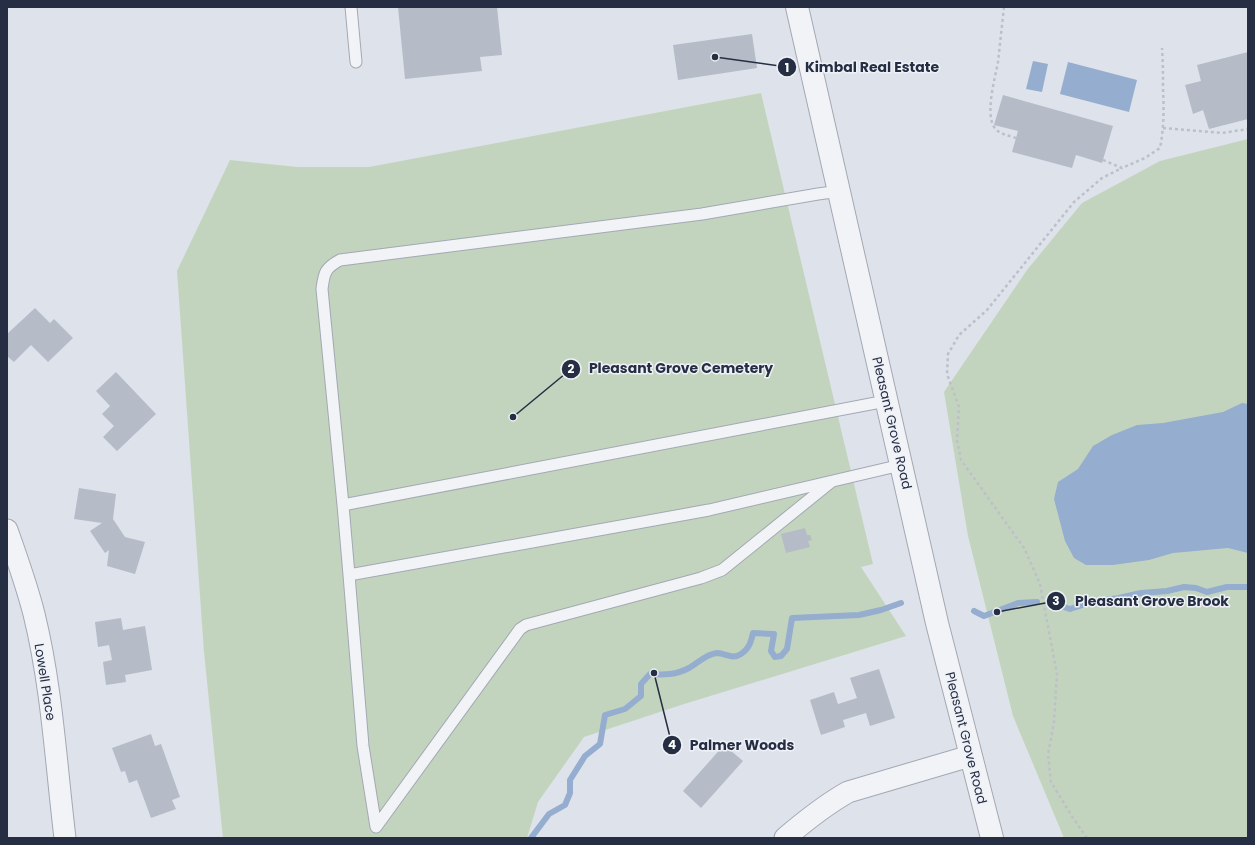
<svg xmlns="http://www.w3.org/2000/svg" width="1255" height="845" viewBox="0 0 1255 845" font-family="Poppins,sans-serif">
<style>
.green{fill:#c3d4be}
.water{fill:#95adce}
.lines{fill:none;stroke-linecap:round;stroke-linejoin:round}
.stream{stroke:#95adce;stroke-width:6}
.building{fill:#b5bbc7}
.service-casing{stroke:#a3a8b4;stroke-width:13}
.minor-casing{stroke:#a3a8b4;stroke-width:23}
.tertiary-casing{stroke:#a3a8b4;stroke-width:24}
.path{stroke:#bdc0c8;stroke-width:2.5;stroke-dasharray:3 3;stroke-linecap:butt}
.service{stroke:#f2f3f7;stroke-width:11}
.minor{stroke:#f2f3f7;stroke-width:21}
.tertiary{stroke:#f2f3f7;stroke-width:22}
.labels{text-anchor:middle;dominant-baseline:central;stroke-width:3;stroke-linejoin:round;paint-order:stroke}
.street-label{font-size:13px;fill:#252e42;stroke:#eef1f7}
.leader{fill:none;stroke:#252e42;stroke-width:1.5}
.callout-dot{fill:#252e42;stroke:#eef1f7;stroke-width:1.5}
.mark-label{font-size:12px;text-anchor:middle;font-weight:bold;fill:#fff}
.callout-label{font-size:14px;text-anchor:middle;font-weight:bold;fill:#252e42;stroke:#eef1f7;stroke-width:3;stroke-linejoin:round;paint-order:stroke}
</style>
<rect width="100%" height="100%" fill="#dee2ea"/>
<!-- green -->
<path class="green" d="M761,93l112,471 -12,3 45,69 -225,69 -97,32 -46,65 -11,36h-304l-19,-186 -27,-381 53,-111 67,7h72z
M1248,139v699h-184l-51,-122 -45,-180 -24,-144 83,-122 55,-67 78,-42z"/>
<!-- water -->
<path class="water" d="M1033,61l15,3 -6,28 -16,-3z
M1068,62l69,18 -8,32 -69,-18z
M1242,403l6,1v149l-20,-5 -55,5 -24,7 -36,5h-27l-12,-7 -9,-17 -11,-42 4,-17 20,-13 15,-23 19,-11 25,-10 26,-2 60,-11z"/>
<g class="lines">
<!-- stream -->
<path class="stream" d="M1054,604l16,5 22,-7 27,-4 22,-5 26,-2 17,-4 12,1 11,4 20,-5h21
M974,611l10,5 34,-13 19,-1
M531,838l18,-24 16,-9 5,-12v-13l15,-24 15,-12 5,-29 20,-6 16,-13v-12l9,-10c14,1 26,1 39,-6 9,-5 17,-14 28,-15 9,0 15,7 24,1 8,-5 10,-12 12,-21l21,1 -3,17 4,6 6,-1 6,-7 5,-31 67,-3 22,-5 20,-7"/>
</g>
<!-- building -->
<path class="building" d="M398,7h99l5,48 -22,2 2,14 -77,8z
M752,34l5,34 -79,12 -5,-35z
M1248,52v67l-39,10 -6,-19 -10,4 -8,-29 16,-4 -4,-16z
M1003,95l110,31 -11,37 -26,-8 -4,13 -60,-16 6,-21 -24,-6z
M35,308l15,15 4,-4 19,19 -25,24 -17,-17 -17,17 -7,-6v-22z
M116,372l40,42 -39,37 -14,-14 11,-11 -12,-12 8,-8 -14,-15z
M79,488l37,6 -3,25 12,18 20,5 -10,32 -28,-8 2,-16 -4,3 -15,-22 12,-8 -28,-4z
M805,528l2,7h3l2,5 -4,1 2,6 -24,6 -5,-19z
M121,618l2,12 22,-4 7,44 -27,5 1,7 -20,3 -3,-23 9,-2 -3,-15 -11,2 -3,-25z
M879,669l16,49 -25,8 -4,-13 -23,7 2,7 -24,8 -11,-35 24,-8 4,12 19,-6 -7,-20z
M151,734l4,12 6,-2 19,53 -8,3 4,9 -25,9 -14,-38 -8,3 -4,-12 -4,1 -9,-24z
M724,745l19,16 -42,47 -18,-17z"/>
<g class="lines">
<!-- service casing -->
<g class="service-casing">
<path id="service" d="M351,7l5,55
M840,191l-22,3 -116,20 -362,46c-15,8 -16,13 -18,29l21,216 543,-104
M343,505l6,70 360,-65 192,-45
M349,575l14,171 13,81 144,-198 6,-4 175,-47 21,-8 109,-88"/>
</g>
<!-- minor casing -->
<g class="minor-casing">
<path id="minor" d="M7,530c10,28 20,56 27,84 18,73 22,150 31,224
M785,838c20,-17 40,-33 63,-46l122,-36"/>
</g>
<!-- tertiary casing -->
<g class="tertiary-casing">
<path id="tertiary" d="M797,7l140,616 55,215"/>
</g>
<!-- path -->
<path class="path" d="M1004,7c-2,18 -4,37 -6,55 -3,16 -12,48 -5,63 4,9 14,10 23,13
M1163,128l59,5 26,-4
M1103,160l19,8 23,-10 15,-10c4,-20 4,-39 3,-59 0,-14 0,-27 -1,-41
M1087,838l-14,-20 -22,-36 -3,-27 6,-33 3,-48 -17,-90 -16,-36 -63,-88 -4,-20 2,-33 -12,-33 1,-20 11,-19 28,-25 87,-108 28,-24 20,-10"/>
<!-- service -->
<use href="#service" class="service"/>
<!-- minor -->
<use href="#minor" class="minor"/>
<!-- tertiary -->
<use href="#tertiary" class="tertiary"/>
</g>
<g class="labels">
<!-- street labels -->
<g class="street-label">
<text transform="translate(892 423) rotate(77)">Pleasant Grove Road</text>
<text transform="translate(45 682) rotate(81)">Lowell Place</text>
<text transform="translate(966 738) rotate(76)">Pleasant Grove Road</text>
</g>
</g>
<!-- callouts -->
<path class="leader" d="M715 57L787 67M513 417L571 369M997 612L1056 601M654 673L672 745"/>
<g class="callout-dot">
<circle cx="715" cy="57" r="4"/>
<circle cx="513" cy="417" r="4"/>
<circle cx="997" cy="612" r="4"/>
<circle cx="654" cy="673" r="4"/>
<circle cx="787" cy="67" r="10"/>
<circle cx="571" cy="369" r="10"/>
<circle cx="1056" cy="601" r="10"/>
<circle cx="672" cy="745" r="10"/>
</g>
<g class="mark-label">
<text x="787" y="72">1</text>
<text x="571" y="373">2</text>
<text x="1056" y="605">3</text>
<text x="672" y="749">4</text>
</g>
<g class="callout-label">
<text x="872" y="72">Kimbal Real Estate</text>
<text x="681" y="373">Pleasant Grove Cemetery</text>
<text x="1152" y="606">Pleasant Grove Brook</text>
<text x="742" y="750">Palmer Woods</text>
</g>
<!-- border -->
<rect width="1255" height="845" fill="none" stroke="#252e42" stroke-width="16"/>
</svg>
